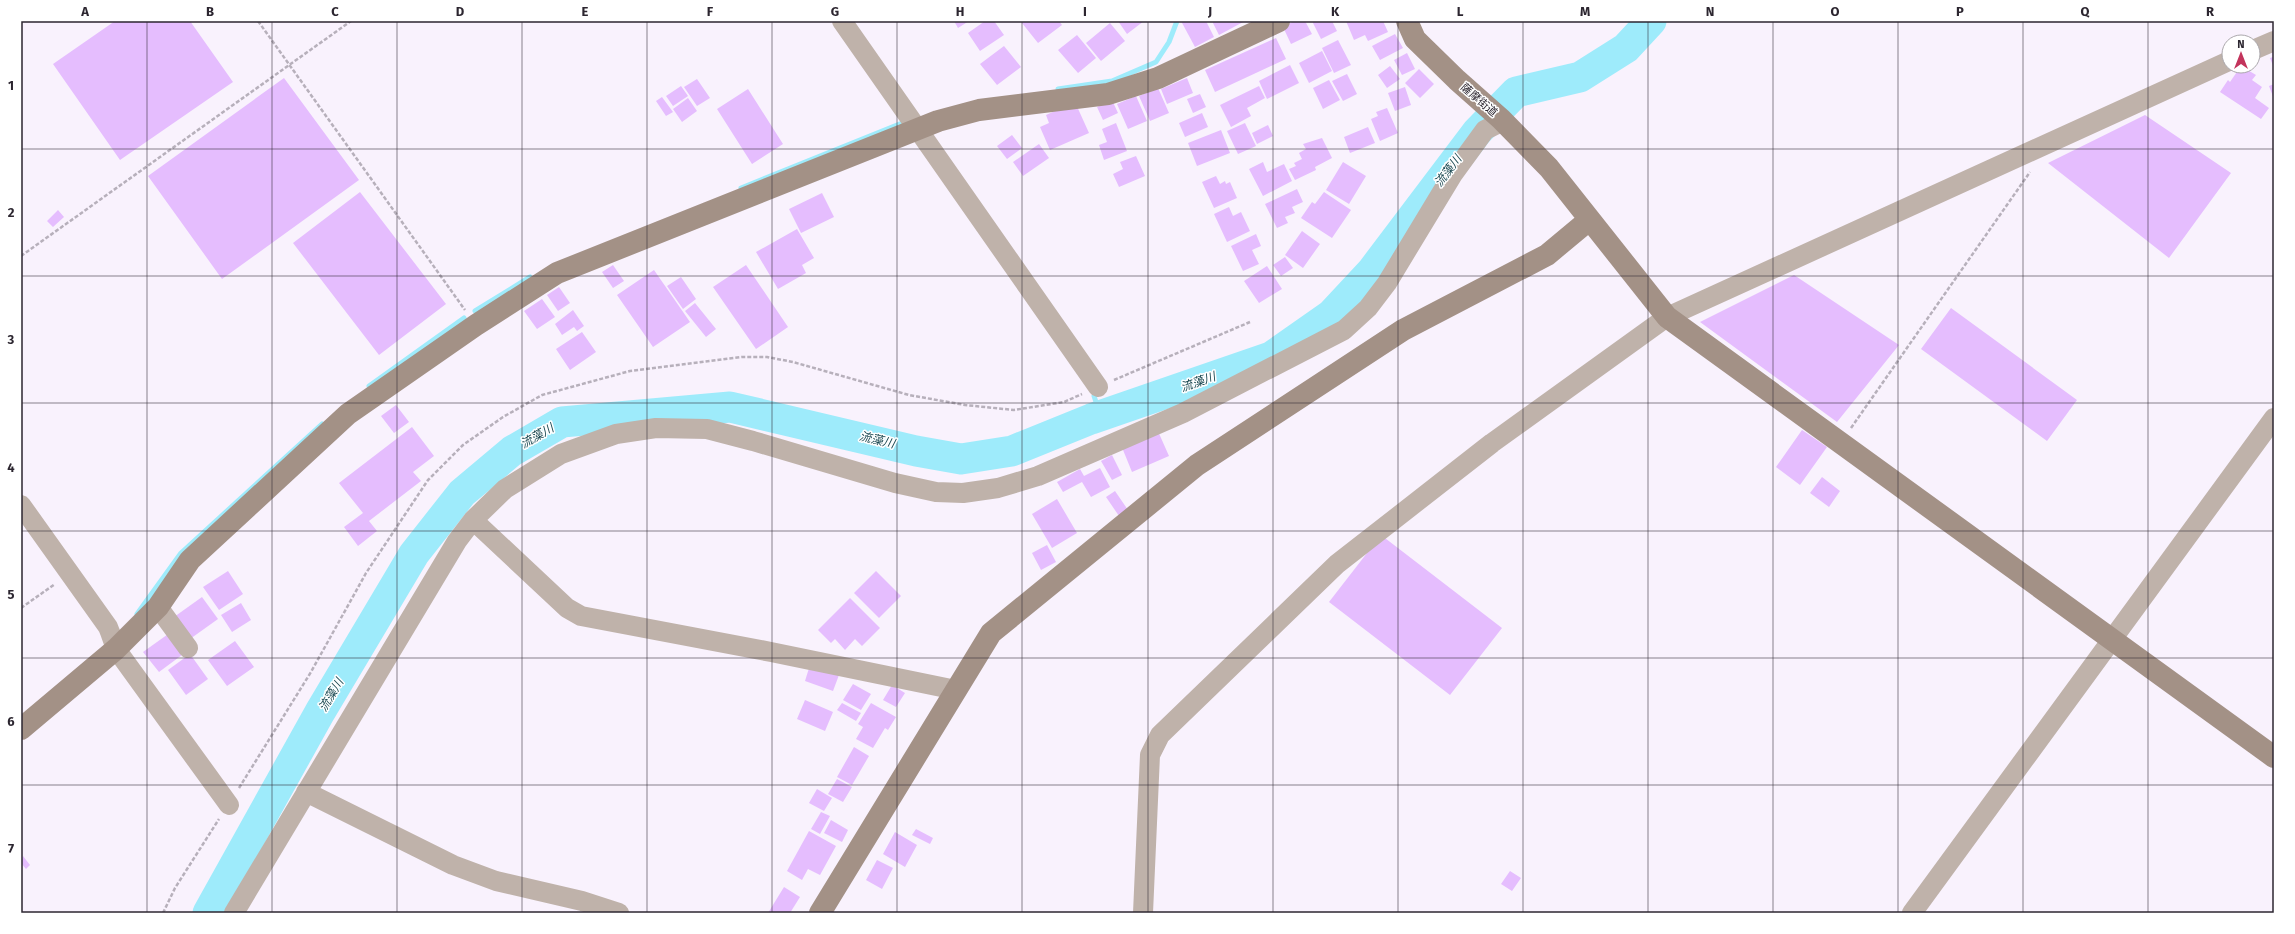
<svg xmlns="http://www.w3.org/2000/svg" width="2295" height="934" viewBox="0 0 2295 934" font-family="'Fira Sans','Noto Sans JP',sans-serif">
<style>
.lines{fill:none;stroke-linecap:round;stroke-linejoin:round}
.stream{stroke:#9eebfb;stroke-width:5}
.river{stroke:#9eebfb;stroke-width:31}
.building{fill:#e5bdfe}
.path{stroke:#b7b0bb;stroke-width:2.5;stroke-dasharray:4 2;stroke-linecap:butt}
.street{stroke:#bfb2aa;stroke-width:20}
.secondary{stroke:#a39186;stroke-width:22}
.grid{fill:none;stroke:#2c2630;stroke-width:1;stroke-opacity:0.55}
.labels{text-anchor:middle;dominant-baseline:central;stroke-width:3;stroke-linejoin:round;paint-order:stroke}
.street-label{font-size:11px;fill:#2c2630;stroke:#fff}
.water-label{font-size:12px;font-style:italic;fill:#1b4952;stroke:#fff}
.neatline{fill:none;stroke:#2c2630;stroke-width:1.5}
.grid-label{font-size:13px;text-anchor:middle;font-weight:bold;fill:#2c2630}
</style>
<rect width="100%" height="100%" fill="#f9f2fd"/>
<g class="lines">
<!-- stream -->
<path class="stream" d="M1058,89l54,-8 44,-19 13,-20 8,-21
M741,188l161,-65
M475,311l55,-34
M369,386l95,-68
M1091,419l6,-14 -3,-9
M137,614l44,-61 141,-129"/>
<!-- river -->
<path class="river" d="M208,913l112,-201 94,-158 48,-61 50,-42 50,-29 168,-15 186,44 45,8 51,-8 79,-32 180,-62 60,-42 41,-44 105,-139 39,-40 64,-15 46,-29 25,-27"/>
</g>
<!-- building -->
<path class="building" d="M115,21h75l43,61 -113,78 -67,-96z
M954,21h15l-11,7z
M985,21h9l10,14 -24,16 -12,-18z
M1024,21h35l3,4 -24,18 -16,-20z
M1118,21h26l-17,13z
M1181,21h25l8,16 -19,10z
M1212,21h33l-26,14z
M1294,21h11l7,13 -21,10 -8,-17z
M1312,21h20l5,10 -16,8z
M1346,21h37l5,11 -20,9 -3,-6 -11,5z
M1110,23l15,18 -24,20 -15,-18z
M1395,34l8,14 -23,12 -8,-14z
M1077,35l19,23 -18,15 -20,-23z
M1276,38l10,21 -71,33 -10,-22z
M1338,40l13,25 -17,8 -12,-25z
M1004,46l17,21 -24,18 -17,-21z
M1322,51l10,20 -23,12 -10,-20z
M2272,52h2v16l-4,-10 3,-1z
M1407,53l8,16 -13,6 -8,-15z
M1290,65l9,18 -32,16 -8,-18z
M1390,66l10,13 -13,9 -9,-13z
M2241,66l15,9 -4,5 10,7 -7,11 14,10 -8,11 -41,-27 8,-12 2,2z
M1419,69l15,15 -14,14 -15,-15z
M1347,74l10,20 -14,7 -11,-20z
M284,78l75,102 -137,99 -74,-103z
M1187,78l6,15 -26,11 -6,-15z
M697,79l13,19 -13,8 -13,-19z
M1329,80l11,20 -17,9 -10,-21z
M2274,84v15l-5,-13z
M681,86l7,10 -15,10 -7,-10z
M1259,86l6,12 -18,10 4,8 -20,11 -11,-22z
M1405,87l6,18 -16,6 -7,-18z
M1158,88l11,25 -19,8 -11,-25z
M748,89l35,55 -31,20 -35,-55z
M1200,94l6,13 -13,6 -6,-14z
M1136,96l11,25 -19,8 -11,-25z
M662,97l11,15 -7,4 -10,-15z
M688,98l9,13 -15,11 -9,-13z
M1112,100l6,13 -15,7 -6,-13z
M1075,102l14,31 -39,17 -10,-23 9,-4 -3,-8z
M1387,108l11,25 -18,8 -9,-22 7,-3 -2,-4z
M1202,113l6,14 -23,10 -6,-14z
M2145,115l86,58 -62,85 -121,-95z
M1116,123l11,28 -23,9 -5,-15 8,-3 -5,-13z
M1245,123l11,23 -18,8 -11,-23z
M1268,125l5,11 -16,8 -5,-11z
M1368,127l7,16 -25,10 -6,-16z
M1221,130l9,23 -33,13 -9,-23z
M1012,135l10,13 -15,11 -10,-13z
M1322,138l10,20 -17,9 1,3 -21,10 -6,-11 7,-3 -2,-3 8,-4 -3,-6 7,-4 -3,-5z
M1039,144l10,14 -26,18 -10,-14z
M1136,156l9,20 -26,11 -6,-13 10,-5 -3,-7z
M1263,162l4,10 17,-8 8,17 -29,15 -14,-27z
M1343,162l23,14 -17,28 -23,-14z
M1216,176l4,8 5,-3 1,3 4,-2 7,16 -23,10 -12,-26z
M1297,189l6,13 -11,5 3,6 -10,4 3,6 -11,5 -12,-24z
M360,192l86,112 -67,51 -86,-112z
M1324,192l27,18 -19,28 -31,-20 11,-16 3,2z
M822,193l12,24 -33,16 -12,-24z
M1229,207l4,9 8,-4 9,19 -23,11 -13,-28z
M58,210l6,7 -11,10 -6,-6z
M797,229l17,29 -12,7 4,8 -28,16 -22,-37z
M1302,231l18,13 -17,24 -18,-13z
M1256,234l5,12 -9,4 7,14 -16,7 -12,-25z
M1285,257l8,11 -12,8 -8,-11z
M613,265l11,16 -11,7 -11,-16z
M746,265l42,62 -32,22 -43,-62z
M1267,266l15,23 -23,14 -15,-22z
M654,270l36,52 -37,25 -36,-52z
M1794,275l105,70 -62,77 -137,-100z
M681,277l15,22 -13,10 -16,-23z
M559,287l11,16 -12,8 -11,-16z
M542,299l13,18 -18,12 -13,-18z
M695,303l21,26 -10,8 -21,-26z
M1951,308l126,92 -30,41 -126,-92z
M573,310l11,16 -7,5 -3,-4 -12,8 -7,-11z
M582,332l14,20 -26,18 -14,-21z
M396,405l13,17 -15,11 -13,-17z
M412,427l22,29 -21,16 8,9 -52,40 8,10 -19,15 -14,-19 19,-14 -24,-30z
M1157,429l12,27 -37,16 -11,-27z
M1802,430l25,17 -27,38 -24,-18z
M1112,455l10,20 -10,5 -11,-19z
M1100,468l10,19 -19,10 -9,-15 -19,10 -6,-10 23,-13 4,7z
M1822,477l18,14 -11,16 -19,-14z
M1115,491l13,19 -9,6 -13,-19z
M1057,499l20,34 -25,15 -20,-34z
M1381,535l121,93 -52,67 -121,-93z
M1047,545l9,17 -15,8 -9,-17z
M228,571l15,23 -24,16 -16,-23z
M876,571l25,25 -22,22 -25,-25z
M202,597l16,22 -28,20 -16,-22z
M850,598l30,30 -18,18 -7,-7 -10,11 -10,-11 -4,4 -13,-13z
M241,603l10,17 -19,12 -11,-17z
M171,632l15,20 -27,20 -16,-20z
M235,641l19,26 -27,19 -19,-26z
M190,654l18,25 -22,16 -18,-25z
M810,665l29,10 -6,16 -28,-10z
M853,684l18,10 -10,16 -18,-10z
M892,685l13,8 -9,14 -13,-7z
M805,700l28,12 -8,19 -28,-12z
M842,703l19,10 -5,8 -19,-11z
M871,703l25,14 -8,13 -3,-2 -12,20 -17,-9 7,-12 -5,-3z
M854,747l15,9 -17,29 -15,-8z
M837,779l15,8 -9,15 -15,-8z
M817,789l15,9 -8,13 -15,-8z
M821,812l9,4 -10,18 -9,-5z
M831,820l17,10 -6,12 -18,-9z
M916,829l17,9 -3,6 -18,-9z
M809,831l27,15 -16,29 -12,-6 -6,11 -15,-9z
M895,832l22,13 -12,22 -22,-13z
M23,856l7,9 -4,4 -5,-6z
M877,860l16,8 -11,21 -16,-9z
M1510,871l11,7 -9,13 -11,-7z
M784,887l16,10 -10,16h-22z"/>
<g class="lines">
<!-- path -->
<path class="path" d="M258,21l207,289
M21,256l330,-235
M1114,380l136,-58
M1851,428l179,-256
M21,608l34,-24
M239,788l72,-116 55,-99 62,-93 35,-35 40,-28 39,-22 88,-24 112,-14h25l26,5 116,33 56,10 49,5 50,-8 18,-8
M163,913l12,-25 44,-69"/>
<!-- street -->
<path class="street" d="M842,21l256,366
M2253,50l21,-9
M21,505l87,122 7,18
M473,520l94,88 14,8 190,36 185,38
M158,607l30,41
M110,632l6,17 113,156
M306,792l147,73 43,16 86,20 37,12
M234,913l223,-372 16,-21 32,-31 56,-35 55,-20 40,-6 51,1 46,12 142,42 41,9 27,1 35,-5 40,-12 145,-63 161,-83 24,-22 19,-25 66,-109 32,-44 18,-9
M1143,913l7,-158 10,-20 177,-171 155,-121 175,-126 562,-256
M1912,913l362,-495"/>
<!-- secondary -->
<path class="secondary" d="M1407,21l8,18 42,41 44,39 48,49 118,149 607,440
M21,729l95,-80 42,-42 32,-47 158,-146 128,-89 81,-52 381,-152 41,-11 129,-16 50,-16 121,-57
M820,913l171,-280 206,-168 206,-135 144,-75 42,-35"/>
</g>
<!-- grid -->
<path class="grid" d="M147,21v892M272,21v892M397,21v892M522,21v892M647,21v892M772,21v892M897,21v892M1022,21v892M1148,21v892M1273,21v892M1398,21v892M1523,21v892M1648,21v892M1773,21v892M1898,21v892M2023,21v892M2148,21v892M21,149h2253M21,276h2253M21,403h2253M21,531h2253M21,658h2253M21,785h2253"/>
<g class="labels">
<!-- street labels -->
<g class="street-label">
<text transform="translate(1479 100) rotate(41)">薩摩街道</text>
</g>
<!-- water labels -->
<g class="water-label">
<text transform="translate(1448 171) rotate(-53)">流藻川</text>
<text transform="translate(1198 382) rotate(-19)">流藻川</text>
<text transform="translate(537 436) rotate(-30)">流藻川</text>
<text transform="translate(877 440) rotate(13)">流藻川</text>
<text transform="translate(331 695) rotate(-59)">流藻川</text>
</g>
</g>
<!-- border -->
<rect width="2295" height="934" fill="none" stroke="#ffffff" stroke-width="44"/>
<!-- north arrow -->
<g transform="translate(2241 54)"><circle r="19" fill="#ffffff" stroke="#aba8ac"/>
<path d="M0-3L7 15L0 10L-7 15Z" fill="#c3345c"/>
<text y="-6" font-size="11" font-weight="bold" text-anchor="middle" fill="#2c2630">N</text>
</g>
<rect x="22" y="22" width="2251" height="890" class="neatline"/>
<g class="grid-label">
<text x="85" y="16">A</text>
<text x="210" y="16">B</text>
<text x="335" y="16">C</text>
<text x="460" y="16">D</text>
<text x="585" y="16">E</text>
<text x="710" y="16">F</text>
<text x="835" y="16">G</text>
<text x="960" y="16">H</text>
<text x="1085" y="16">I</text>
<text x="1210" y="16">J</text>
<text x="1335" y="16">K</text>
<text x="1460" y="16">L</text>
<text x="1585" y="16">M</text>
<text x="1710" y="16">N</text>
<text x="1835" y="16">O</text>
<text x="1960" y="16">P</text>
<text x="2085" y="16">Q</text>
<text x="2210" y="16">R</text>
<text x="11" y="90">1</text>
<text x="11" y="217">2</text>
<text x="11" y="344">3</text>
<text x="11" y="472">4</text>
<text x="11" y="599">5</text>
<text x="11" y="726">6</text>
<text x="11" y="853">7</text>
</g>
</svg>
